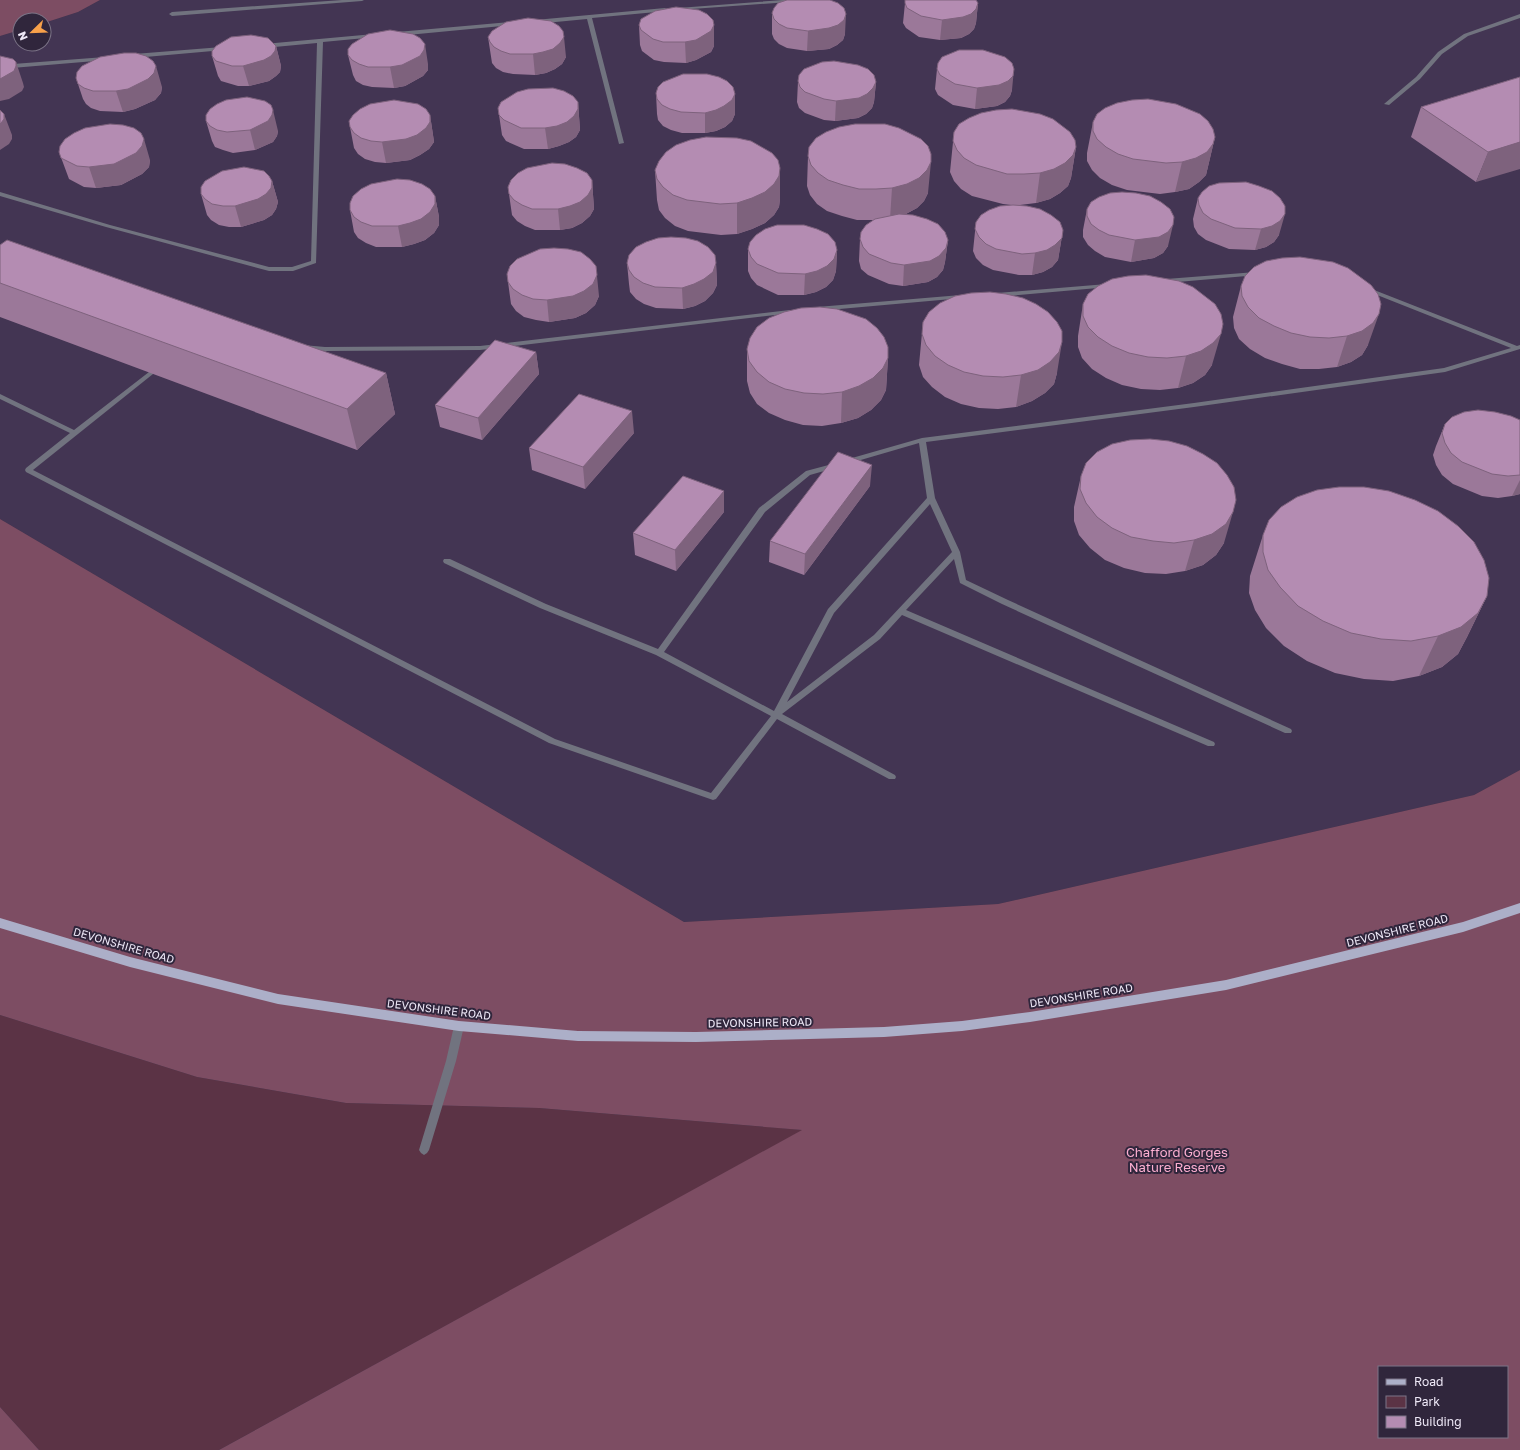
<svg xmlns="http://www.w3.org/2000/svg" width="1520" height="1450" viewBox="0 0 1520 1450" font-family="'Golos Text',sans-serif">
<style>
.built{fill:#433553}
.green{fill:#5b3345}
.forest{fill:#7d4d63;fill-rule:evenodd}
.lines{fill:none;stroke-linecap:round;stroke-linejoin:round}
.service{fill:#71737f;fill-rule:evenodd}
.primary{fill:#acafc8;fill-rule:evenodd}
.wall{fill:#9b7899}
.shaded-wall{fill:#7e627d}
.building{fill:#b48cb2;stroke:#7e627d}
.labels{text-anchor:middle;dominant-baseline:central;stroke-width:4;stroke-linejoin:round;paint-order:stroke}
.street-label{font-size:11px;fill:#eee8f7;stroke:#30263c}
.near-park-label{font-size:13px;fill:#fdafd1;stroke:#30263c}
</style>
<rect width="100%" height="100%" fill="#3a3047"/>
<!-- built -->
<path class="built" d="M100,0h1420v770l-46,25 -476,109 -314,18 -684,-403v-483l20,-6v14h24v-21l34,-11z"/>
<!-- green -->
<path class="green" d="M0,1015l197,62 149,26 193,5 264,22 -584,320h-180l-39,-43z"/>
<!-- forest -->
<path class="forest" d="M0,0h100l-22,12 -34,11v-3h-24v10l-20,6z
M0,519l684,403 314,-18 476,-109 46,-25v680h-1301l583,-320 -263,-22 -193,-5 -149,-26 -197,-62zM1379,1367h128v70h-128z
M0,1407l39,43h-39z"/>
<g class="lines">
<!-- service -->
<path class="service" d="M342,0h22l-2,1 -190,15 -3,-2 3,-2z
M783,0h23l-2,1 -126,9 -2,-1 2,-1z
M665,8l3,2 -1,1 -75,7 32,125 -5,1 -32,-125 -52,5 -3,-2 3,-2z
M1520,14v4l-52,18 -26,18 -22,25 -31,26 -5,-1 32,-27 22,-25 26,-18z
M511,22l3,2 -1,1 -116,11 -3,-2 3,-2z
M374,34l2,1v2l-53,5 -7,221 -23,8h-24l-163,-44 -106,-31v-4l110,33 159,42h23l19,-6 6,-218 -53,5 -3,-2 3,-2z
M222,47l3,2 -1,1 -90,8 -3,-2 3,-2z
M105,57l3,2 -1,1 -107,9v-4z
M1256,272l2,1v2l-92,8 -3,-2 3,-2z
M1107,284l2,1v2l-112,10 -3,-2 3,-2z
M1369,288l148,58 3,-1v4l-75,23 -251,35 -268,35 9,56 25,54 6,28 42,20 283,129 1,2 -1,2h-6l-283,-129 -42,-21 -6,-24 -48,51 308,132 1,2 -1,2h-6l-306,-131 -22,24 -98,75 113,61 1,2 -1,2h-6l-112,-60 -61,80 -3,1 -164,-57 -523,-271 -1,-2 1,-2 44,-35 -70,-34v-5l74,36 75,-58h4v2l-120,96 522,269 156,54 60,-77 -115,-61 -116,-47 -96,-45 -1,-2 1,-2h6l96,45 112,45 101,-141 47,-37 30,-8h2l1,2 -1,2 -28,8 -45,37 -101,140 110,59 54,-102 99,-111 -8,-55 -72,21 -3,-2 1,-2 77,-22 272,-35 250,-35 67,-20 -144,-57 -1,-1zM930,504l22,48 -78,83 -87,67 47,-89z
M961,295l2,1v2l-146,13 -3,-2 3,-2z
M790,310l3,2 -1,1 -312,37 -155,1 -22,-2 -3,-2 3,-2 22,2 155,-1z
M459,1022l3,1 2,3 -8,35 -27,89 -2,3 -3,2 -3,-2 -2,-3 27,-89 8,-35 2,-3z"/>
<!-- primary -->
<path class="primary" d="M1520,903v10l-57,19 -237,58 -196,32 -68,9 -78,6 -188,5 -118,-1 -119,-10 -181,-27 -148,-37 -130,-39v-10l130,39 148,37 181,27 119,10 118,1 188,-5 78,-6 68,-9 196,-32 237,-58z"/>
</g>
<!-- wall -->
<path class="wall" d="M905,3h73l-2,20 -2,6 -5,5 -8,4 -21,2 -21,-3 -13,-9 -3,-5z
M772,13l73,21 -2,6 -6,5 -8,4 -22,2 -20,-3 -8,-4 -5,-5 -2,-5z
M639,25h75v21l-3,6 -15,8 -10,3 -22,-1 -10,-2 -12,-9 -2,-6z
M488,37l78,20 -4,7 -7,5 -9,4 -11,2 -22,-1 -10,-2 -7,-4 -4,-5z
M276,46l5,20 -1,6 -4,4 -7,5 -20,5h-11l-17,-5 -3,-5 -6,-20z
M348,55l80,9v6l-5,6 -18,10 -11,2 -22,-1 -9,-2 -7,-4 -3,-6z
M937,69l75,21 -2,6 -5,6 -8,4 -22,3 -22,-4 -15,-10 -3,-6z
M1520,77l-44,105 -65,-45 10,-30z
M76,78l86,9 -1,6 -6,7 -20,9 -12,3 -23,-1 -9,-3 -5,-4 -3,-5z
M798,81l78,1 -2,20 -2,6 -6,6 -8,4 -23,3 -11,-1 -19,-7 -6,-5 -2,-6z
M656,93l79,1v20l-3,7 -7,6 -9,4 -11,2h-23l-11,-3 -8,-4 -5,-6 -1,-6z
M578,102l2,28 -4,7 -7,5 -10,4 -11,3h-24l-18,-8 -4,-6 -4,-27z
M430,115l3,20 1,7 -5,7 -9,6 -10,5 -24,3 -11,-1 -10,-3 -7,-5 -4,-6 -4,-21z
M206,121l72,10 -1,5 -4,6 -18,8 -22,3 -10,-3 -8,-3 -3,-6z
M1093,122l122,15 -9,38 -7,7 -10,7 -14,3 -15,2 -33,-4 -15,-5 -12,-7 -8,-8 -5,-9v-8z
M954,132l122,15 -5,31 -3,8 -8,7 -10,6 -14,4 -16,2 43,25 -5,30 -6,7 -9,5 -11,3h-13l-26,-5 -10,-5 -7,-7 -3,-7 3,-29 35,-17 -8,-1 -31,-8 -11,-7 -7,-8 -4,-9z
M59,152l91,8 -1,7 -7,7 -21,11 -25,3 -12,-1 -15,-8z
M808,156l120,37 -4,8 -7,7 -13,7 44,25 -3,22 -2,8 -6,7 -9,5 -25,4 -14,-2 -21,-9 -7,-6 -2,-8 1,-22 13,-19h-16l-15,-4 -15,-5 -10,-7 -7,-9 -3,-9z
M780,168v31l-1,8 -5,8 -9,8 -13,6 -15,5 -16,1 -33,-4 -13,-5 -10,-8 -6,-8 -2,-10 -2,-30z
M592,180l2,29 -4,7 -8,7 -10,5 -12,2h-25l-10,-4 -8,-5 -5,-6 -4,-28z
M272,181l6,21 -2,7 -4,6 -8,5 -23,7h-12l-10,-2 -8,-5 -4,-5 -6,-21z
M435,196l4,21v8l-5,8 -9,7 -11,4 -12,3h-26l-10,-4 -8,-5 -4,-6 -4,-22z
M1198,198l81,37 -5,7 -8,5 -11,3 -26,-1 -23,-9 -8,-6 -4,-7 -1,-8z
M1087,209l81,37 -5,7 -9,5 -23,4 -26,-5 -10,-6 -7,-6 -5,-8v-7z
M0,245l386,128 9,41 -38,36 -357,-133z
M748,249l89,1 -1,21 -3,9 -7,7 -10,5 -12,3h-26l-21,-10 -6,-7 -3,-7z
M627,263h89l1,22 -4,8 -8,8 -10,5 -12,3 -27,-1 -12,-4 -8,-5 -6,-7 -1,-8z
M508,282l91,14 -4,9 -9,8 -11,5 -26,4 -13,-2 -12,-3 -8,-6 -5,-7z
M1241,286l127,59 -6,10 -11,7 -14,5 -18,2h-19l-18,-5 -17,-6 -15,-9 -11,-10 -5,-11 -1,-11z
M1083,304l129,61 -7,10 -12,8 -15,5 -18,2 -19,-1 -19,-4 -16,-7 -14,-9 -10,-11 -4,-11v-11z
M923,322l134,51 -3,11 -9,9 -13,8 -16,6 -18,2 -19,-1 -18,-4 -16,-7 -13,-10 -9,-10 -4,-12z
M747,349l141,9 -2,32 -5,10 -10,10 -13,8 -17,5 -19,3 -19,-1 -18,-5 -16,-7 -12,-9 -7,-11 -3,-12z
M536,352l3,22 -57,66 -42,-13 -5,-22z
M1520,420v74l-8,2 -14,2 -16,-2 -29,-12 -11,-9 -6,-10 -3,-10 3,-9 9,-22z
M634,433l-49,56 -53,-19 -3,-22z
M1081,476l143,67 -8,12 -13,10 -18,6 -19,3 -21,-1 -21,-5 -19,-8 -15,-12 -11,-13 -5,-14v-14z
M870,486l-66,89 -35,-13 1,-21z
M724,512l-48,59 -41,-16 -2,-22z
M1263,535l224,61 -20,41 -9,17 -16,13 -23,9 -26,5 -29,-2 -29,-6 -28,-12 -23,-15 -18,-18 -11,-18 -6,-17 1,-17z"/>
<!-- shaded-wall -->
<path class="shaded-wall" d="M978,3l-2,20 -2,6 -5,5 -8,4 -21,2 2,-20z
M846,14l-1,20 -2,6 -6,5 -8,4 -22,2 1,-20z
M714,25v21l-3,6 -15,8 -10,3 -1,-21z
M564,37l2,20 -4,7 -7,5 -9,4 -11,2 -2,-21z
M425,44l3,20v6l-5,6 -18,10 -11,2 -4,-21z
M276,46l5,20 -1,6 -4,4 -7,5 -20,5 -6,-20z
M16,62l7,21 1,4 -2,4 -13,8 -9,2v-22z
M156,66l6,21 -1,6 -6,7 -20,9 -12,3 -7,-21z
M1014,69l-2,21 -2,6 -5,6 -8,4 -22,3 2,-21z
M876,82l-2,20 -2,6 -6,6 -8,4 -23,3 1,-20z
M735,94v20l-3,7 -7,6 -9,4 -11,2v-20z
M578,102l2,28 -4,7 -7,5 -10,4 -11,3 -3,-21z
M273,110l5,21 -1,5 -4,6 -18,8 -5,-20z
M4,114l8,21v4l-3,5 -9,6v-26z
M430,115l3,20 1,7 -5,7 -9,6 -10,5 -24,3 -4,-21z
M1215,137l-9,38 -7,7 -10,7 -14,3 7,-30z
M144,139l6,21 -1,7 -7,7 -21,11 -25,3 -7,-21z
M1520,142v27l-44,13 12,-30z
M1076,147l-5,31 -3,8 -8,7 -10,6 -14,4 4,-30z
M931,162l-3,31 -4,8 -7,7 -13,7 -14,4 2,-31z
M780,168v31l-1,8 -5,8 -9,8 -13,6 -15,5v-31z
M592,180l2,29 -4,7 -8,7 -10,5 -12,2 -2,-21z
M272,181l6,21 -2,7 -4,6 -8,5 -23,7 -6,-21z
M435,196l4,21v8l-5,8 -9,7 -11,4 -12,3 -4,-21z
M1285,214l-6,21 -5,7 -8,5 -11,3 6,-21z
M1173,225l-5,21 -5,7 -9,5 -23,4 4,-22z
M1063,230l-5,30 -6,7 -9,5 -11,3 3,-22z
M948,240l-3,22 -2,8 -6,7 -9,5 -25,4 1,-21z
M837,250l-1,21 -3,9 -7,7 -10,5 -12,3 1,-21z
M716,263l1,22 -4,8 -8,8 -10,5 -12,3 -1,-21z
M596,266l3,30 -4,9 -9,8 -11,5 -26,4 -2,-22z
M1379,314l-11,31 -6,10 -11,7 -14,5 10,-31z
M1221,334l-9,31 -7,10 -12,8 -15,5 8,-32z
M1062,342l-5,31 -3,11 -9,9 -13,8 -16,6 5,-32z
M536,352l3,22 -57,66 -4,-22z
M888,358l-2,32 -5,10 -10,10 -13,8 -17,5 1,-31z
M386,373l9,41 -38,36 -10,-41z
M632,411l2,22 -49,56 -2,-22z
M872,465l-2,21 -66,89 1,-21z
M1520,480v14l-8,2z
M724,491v21l-48,59 -1,-21z
M1233,512l-9,31 -8,12 -13,10 -18,6 9,-31z
M1487,596l-20,41 -9,17 -16,13 -23,9 19,-40z"/>
<!-- building -->
<path class="building" d="M787,0h43l8,3 6,5 2,6 -2,6 -6,5 -9,3 -21,3 -21,-3 -8,-4 -5,-5 -2,-6 2,-5 4,-5z
M905,0h71l2,3 -2,6 -5,5 -8,3 -21,3 -21,-4 -14,-8 -2,-5z
M676,7l23,3 8,4 6,6 1,5 -3,6 -15,9 -11,2h-22l-10,-3 -12,-9 -2,-5 2,-6 14,-8z
M528,18l23,3 8,5 4,5 1,6 -4,6 -7,6 -10,3 -10,2h-23l-9,-3 -7,-4 -4,-5 -2,-5 4,-6 14,-9z
M390,30l23,4 7,4 5,6 -1,6 -4,6 -18,9 -12,2h-22l-9,-3 -7,-4 -4,-5v-6l4,-5 16,-10z
M251,35l17,3 8,8 -1,5 -4,5 -7,4 -21,6h-11l-16,-5 -4,-5v-5l4,-5 15,-9z
M959,50h24l22,7 7,6 2,6 -1,7 -5,5 -9,4 -22,3 -22,-4 -15,-9 -3,-6 1,-6 4,-6z
M124,53h12l10,3 7,5 3,5 -2,7 -6,6 -20,10 -12,2h-23l-9,-3 -6,-4 -2,-6 1,-6 5,-6 18,-9z
M0,56l13,3 3,3v4l-2,5 -14,8z
M834,61l24,4 10,4 6,6 2,7 -3,6 -6,6 -8,4 -23,3 -12,-2 -19,-7 -5,-5 -2,-6 1,-6 5,-6 18,-7z
M683,74h24l12,3 8,4 6,6 2,7 -3,6 -8,6 -8,4 -11,3 -24,-1 -11,-3 -8,-4 -5,-6 -1,-6 2,-6 5,-5z
M1520,77v65l-32,10 -67,-45z
M553,88l11,3 9,5 5,6v7l-4,7 -7,6 -10,4 -12,2h-24l-17,-8 -5,-5 -1,-7 3,-6 16,-10 11,-3z
M247,97l18,4 6,4 2,5 -1,5 -4,6 -18,9 -23,2 -10,-2 -7,-4 -4,-5v-6l4,-6 7,-5 9,-4z
M1148,99l28,5 24,10 8,7 5,8 2,8 -2,7 -6,8 -11,6 -14,4 -16,1 -33,-4 -15,-5 -12,-7 -9,-8 -4,-8v-9l4,-8 8,-6 12,-5 15,-3z
M394,100l24,4 8,5 4,6v7l-4,6 -9,7 -11,4 -24,3 -11,-1 -10,-3 -7,-5 -4,-6 -1,-6 4,-6 7,-6 10,-5z
M1012,109l28,5 13,5 17,13 5,8 1,7 -3,8 -8,8 -11,6 -14,4 -16,1h-17l-31,-9 -12,-7 -7,-8 -4,-9 1,-9 5,-8 10,-6 12,-5 15,-3z
M0,110l4,4v5l-3,4 -1,1z
M110,124l13,1 11,3 7,5 3,6 -2,7 -6,7 -22,11 -25,3 -12,-1 -16,-8 -2,-6 1,-6 5,-7 9,-6 11,-5z
M855,124h30l14,4 22,11 7,7 3,8v8l-4,8 -8,8 -12,6 -15,4 -16,1h-17l-16,-4 -15,-5 -10,-7 -7,-8 -3,-9 1,-9 7,-9 10,-6 13,-5z
M706,137l31,1 14,3 21,12 6,7 2,8 -1,8 -5,8 -9,8 -13,6 -15,5 -17,1 -33,-4 -14,-5 -10,-8 -6,-8 -2,-9 4,-9 7,-9 10,-7 14,-5z
M552,163l13,1 12,4 10,5 5,7v8l-4,7 -8,7 -10,4 -12,3h-26l-10,-4 -8,-5 -5,-6 -1,-7 3,-7 7,-7 9,-5z
M244,167l20,4 5,5 3,5 -1,7 -5,6 -8,5 -23,7h-12l-11,-2 -7,-5 -4,-5v-7l4,-6 17,-10z
M397,179l13,1 12,4 8,5 5,7v8l-5,8 -9,7 -11,4 -12,3h-26l-11,-4 -7,-5 -4,-7v-7l3,-7 8,-7 10,-5z
M1246,182l13,4 13,5 8,7 5,8v8l-5,7 -8,5 -11,3 -26,-1 -24,-9 -8,-6 -4,-8 -1,-7 4,-6 7,-6 10,-3z
M1122,192l14,1 14,3 11,6 9,7 4,8 -1,8 -5,7 -9,5 -24,3 -26,-5 -10,-5 -8,-6 -4,-8v-7l4,-7 8,-5 11,-4z
M1013,205l14,1 13,3 11,6 9,7 3,8 -1,8 -7,7 -8,5 -12,3 -13,1 -26,-5 -10,-5 -7,-7 -4,-8 1,-7 5,-7 8,-5 11,-4z
M899,214l14,1 14,4 11,5 7,8 3,8 -2,8 -7,8 -9,5 -26,4 -13,-2 -22,-9 -6,-7 -3,-8 1,-7 5,-7 9,-6z
M777,225h27l13,4 11,5 7,8 2,8 -3,9 -7,7 -10,5 -12,3 -27,-1 -21,-9 -6,-7 -3,-8 2,-7 6,-7 9,-6z
M671,237l15,1 12,3 10,6 7,8 1,8 -3,9 -9,7 -10,5 -12,4 -27,-1 -12,-4 -9,-6 -5,-7 -2,-7 2,-8 7,-8 10,-5 12,-4z
M7,240l379,133 -39,36 -347,-126v-38z
M554,248l14,1 13,3 9,7 6,7 1,9 -4,9 -9,7 -11,5 -26,4 -14,-1 -11,-4 -9,-6 -5,-7 -1,-8 3,-8 7,-7 23,-10z
M1300,257l33,5 15,6 23,17 7,9 3,10 -2,10 -6,9 -11,8 -15,5 -18,2 -19,-1 -19,-4 -17,-7 -15,-8 -11,-11 -6,-11 -1,-10 4,-10 9,-9 12,-6 16,-3z
M1146,275l33,6 14,6 22,17 6,10 2,10 -2,10 -8,9 -12,8 -15,5 -19,2 -19,-1 -19,-4 -17,-7 -14,-9 -10,-10 -5,-11v-12l5,-10 10,-8 14,-7 16,-3z
M990,292l16,2 17,4 13,6 12,8 9,10 5,9v11l-3,10 -9,10 -12,8 -17,5 -18,2 -20,-1 -19,-4 -16,-7 -13,-9 -9,-11 -4,-11 1,-12 6,-10 11,-9 15,-7 16,-3z
M820,307l17,2 29,10 11,9 7,9 4,10v11l-5,10 -10,10 -14,8 -17,6 -19,2 -19,-1 -19,-4 -16,-7 -12,-10 -8,-11 -2,-12 3,-11 7,-11 12,-9 15,-6 17,-4z
M495,340l41,12 -58,66 -43,-13z
M579,394l53,17 -49,56 -54,-19z
M1478,410l17,2 16,4 9,4v55l-12,1 -16,-2 -30,-12 -11,-9 -6,-10 -3,-10 3,-9 7,-7 12,-5z
M1150,439l19,2 18,5 16,8 14,9 10,12 7,12 2,13 -3,12 -7,12 -14,10 -18,6 -20,3 -21,-2 -22,-4 -19,-9 -15,-11 -11,-14 -6,-14 1,-13 5,-13 11,-11 15,-8 18,-4z
M838,452l34,13 -67,89 -35,-13z
M683,476l41,15 -49,59 -42,-17z
M1339,487h25l25,4 26,9 23,11 20,15 16,16 10,18 5,18 -2,18 -9,17 -17,14 -23,9 -27,5 -30,-2 -30,-6 -28,-12 -25,-15 -18,-19 -12,-17 -5,-18v-17l6,-15 12,-13 16,-10 20,-7z"/>
<g class="labels">
<!-- street labels -->
<g class="street-label">
<text transform="translate(1397 930) rotate(-14)">DEVONSHIRE ROAD</text>
<text transform="translate(124 945) rotate(16)">DEVONSHIRE ROAD</text>
<text transform="translate(1081 995) rotate(-9)">DEVONSHIRE ROAD</text>
<text transform="translate(439 1009) rotate(7)">DEVONSHIRE ROAD</text>
<text transform="translate(760 1022) rotate(-1)">DEVONSHIRE ROAD</text>
</g>
<!-- near-park labels -->
<g class="near-park-label">
<text x="1177" y="1152">Chafford Gorges<tspan x="1177" dy="15">Nature Reserve</tspan></text>
</g>
</g>
<!-- legend -->
<rect x="1378" y="1366" width="130" height="72" fill="#30263c" stroke="#7c7487"/>
<rect x="1386" y="1379" width="20" height="6" fill="#acafc8" stroke="#7c7487"/>
<text x="1414" y="1386" font-size="12" fill="#eee8f7">Road</text>
<rect x="1386" y="1396" width="20" height="12" fill="#5b3345" stroke="#7c7487"/>
<text x="1414" y="1406" font-size="12" fill="#eee8f7">Park</text>
<rect x="1386" y="1416" width="20" height="12" fill="#b48cb2" stroke="#7c7487"/>
<text x="1414" y="1426" font-size="12" fill="#eee8f7">Building</text>
<!-- north arrow -->
<g transform="translate(32 32) rotate(247)"><circle r="19" fill="#30263c" stroke="#7c7487"/>
<path d="M0-3L7 15L0 10L-7 15Z" fill="#f8a14a"/>
<text y="-6" font-size="11" font-weight="bold" text-anchor="middle" fill="#eee8f7">N</text>
</g>
</svg>
